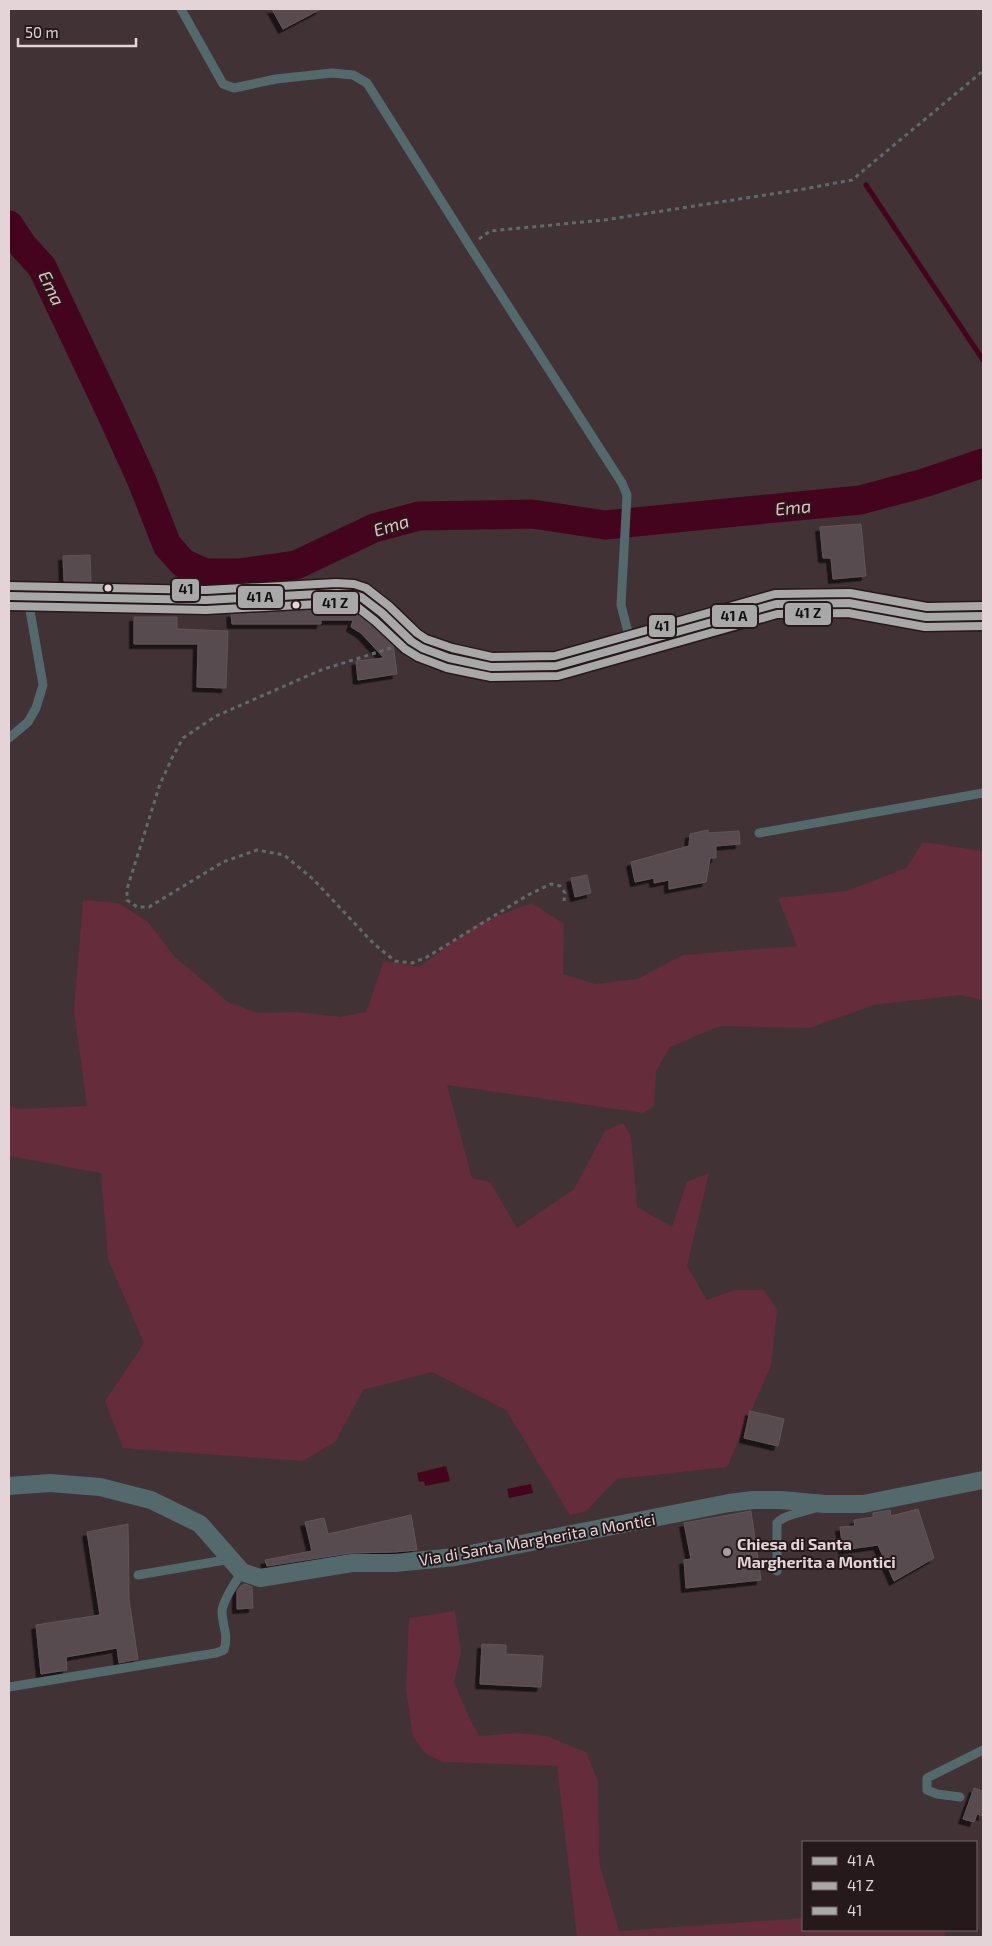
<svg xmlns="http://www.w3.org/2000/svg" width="992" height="1946" viewBox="0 0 992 1946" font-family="'Exo 2',sans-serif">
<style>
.green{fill:#652c3c}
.water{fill:#44041d}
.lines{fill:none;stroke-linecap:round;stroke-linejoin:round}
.stream{stroke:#44041d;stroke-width:5}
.river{stroke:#44041d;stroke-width:29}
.building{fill:#594c4f;stroke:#615558;filter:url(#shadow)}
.path{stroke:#5f6a6c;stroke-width:3;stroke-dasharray:4 4;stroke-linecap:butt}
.lane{stroke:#54696c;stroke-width:9}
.street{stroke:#54696c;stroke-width:18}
.secondary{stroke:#4b686b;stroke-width:25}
.bus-1-casing{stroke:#25191b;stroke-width:11}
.bus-2-casing{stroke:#25191b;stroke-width:11}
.bus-3-casing{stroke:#25191b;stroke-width:11}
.bus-1{stroke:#a9a8a8;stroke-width:8}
.bus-2{stroke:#a9a8a8;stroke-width:8}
.bus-3{stroke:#a9a8a8;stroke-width:8}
.bus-dot{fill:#e5d4d7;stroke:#25191b;stroke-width:2}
.poi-dot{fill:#ac9b9f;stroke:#25191b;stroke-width:2}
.labels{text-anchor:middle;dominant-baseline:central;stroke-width:4;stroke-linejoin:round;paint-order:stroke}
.street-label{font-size:16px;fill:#e5d4d7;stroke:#25191b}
.poi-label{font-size:16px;font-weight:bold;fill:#e5d4d7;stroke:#25191b;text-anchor:start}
.water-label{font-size:18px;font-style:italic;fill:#f0bbc5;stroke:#25191b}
.line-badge{stroke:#25191b;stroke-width:2}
.pale-badge-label{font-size:14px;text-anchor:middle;font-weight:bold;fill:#111}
</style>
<defs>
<filter id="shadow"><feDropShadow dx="-4.5" dy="4.5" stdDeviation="0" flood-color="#0009"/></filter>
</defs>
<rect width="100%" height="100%" fill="#413236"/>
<!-- green -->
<path class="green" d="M923,842l60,9v149l-23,-5 -87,10 -63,23 -90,-2 -50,21 -14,24 -2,35 -10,7 -197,-28 25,93 18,4 27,46 57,-39 31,-58 18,-8 8,13 6,71 35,20 15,-45 22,-9 -22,93 20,34 28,-10h29l13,20 -6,55 -44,102 -110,12 -31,32 -16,4 -64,-105 -74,-38 -69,18 -28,52 -33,19 -179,-13 -18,-47 39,-58 -36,-84 -7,-86 -92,-17v-51l9,4 69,-3 -13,-95 9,-111 35,3 29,18 27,35 54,46 30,11 40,-1 43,5 25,-5 18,-51 35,6 60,-44 53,-20 32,21 -1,50 32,10 42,-5 46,-24 114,-9 -19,-48 69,-7 59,-23z
M455,1611l6,42 -7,29 14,33 11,21 39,-3 28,3 40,16 12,30 1,80 20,69 184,-13v12h143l-2,7h-367l-20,-171 -114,-4 -17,-8 -13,-17 -7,-47 3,-72z"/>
<!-- water -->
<path class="water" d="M446,1466l4,15 -25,5 -1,-5 -5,1 -2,-9z
M531,1484l2,9 -24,5 -2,-9z"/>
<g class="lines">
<!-- stream -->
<path class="stream" d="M866,185l117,175"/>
<!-- river -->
<path class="river" d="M9,225l14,21 19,21 71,150 29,64 25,64 16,18 22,10h34l57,-8 78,-37 45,-12 113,-2 73,11 121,-12 134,-13 64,-17 59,-20"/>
</g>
<!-- building -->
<path class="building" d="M272,9h49l-38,20z
M861,524l5,52 -33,3 -2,-21h-8l-3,-31z
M90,555l1,26h-27l-1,-25z
M337,607l17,3 19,14 20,19 4,31 -39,6 -2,-19 28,-3 -23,-25 -10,-6 2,-7h-32v4h-89l-1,-11z
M134,617h43v12l51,2 -2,57 -29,-1 1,-43h-64z
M708,830v3l31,-2 1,13 -24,2v12h-6l-4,24 -37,7v-9l-15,3v-5l-19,4 -4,-20 58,-16 1,-12z
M587,875l4,18 -16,4 -4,-19z
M750,1411l34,8 -6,27 -34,-8z
M918,1509l16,49 -40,23 -16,-36 -35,5 -3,-23 15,-1 -1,-6 19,-3v-4l17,-3 1,6z
M751,1511l10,69 -75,8 -2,-28 7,-1 -7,-36z
M411,1515l6,35 -23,2 -44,1 -83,13 -2,-6 47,-9 -7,-29 19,-4 4,16z
M128,1524l1,76 9,59 -19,4 -2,-15 -51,9 1,13 -26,4 -5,-49 64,-10 -13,-83z
M245,1584l7,3 1,21 -16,1v-18l4,-5z
M482,1644l24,1v9l37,2 -2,31 -61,-3z
M974,1788l9,3v25l-6,-2 -3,8 -11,-3z"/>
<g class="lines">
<!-- path -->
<path class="path" d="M479,239l11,-8 114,-11 200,-31 48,-9 131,-109
M391,648l-70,22 -105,46 -33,22 -11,20 -12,26 -33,105v11l10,7h12l74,-45 34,-12 27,5 29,24 61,65 21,17 17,2 15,-6 101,-62 23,-11 9,2 5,7 -1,8"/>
<!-- lane -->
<path class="lane" d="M181,9l42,75 11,4 42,-9 56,-6 21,2 14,8 107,170 148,230 5,12 -6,110 10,39
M9,738l19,-16 8,-14 7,-23 -15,-86
M759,833l224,-40
M777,1571v-48c7,-9 31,-11 43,-17
M138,1575l93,-16
M9,1687l207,-34 8,-3c5,-16 -2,-24 -2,-39 1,-11 14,-30 20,-39
M960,1797l-23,-3 -10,-4v-12l56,-28"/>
<!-- street -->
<path class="street" d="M9,1486l41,-3 50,4 51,13 49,24 42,48 18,6 92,-15h43l60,-6 274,-54 24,-3h28l44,4h38l120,-24"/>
<!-- secondary -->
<path class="secondary" d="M9,596l197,4 131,-7 15,1 9,3 21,16 29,28 11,7 27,10 42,9 65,-1 220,-62 73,-1 77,14 57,-1"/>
<!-- bus-1 casing -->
<g class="bus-1-casing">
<path id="bus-1" d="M9,596l197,4 131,-7 15,1 9,3 21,16 29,28 11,7 27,10 42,9 65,-1 220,-62 73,-1 77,14 57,-1"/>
</g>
<!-- bus-2 casing -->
<g class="bus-2-casing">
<path id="bus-2" d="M9,606l197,4 131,-7 19,3 19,15 30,28 13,8 29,11 44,9 67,-1 219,-62 71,-1 77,14 58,-1"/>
</g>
<!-- bus-3 casing -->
<g class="bus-3-casing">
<path id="bus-3" d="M9,586l197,4 130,-7 18,1 12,4 23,18 28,27 9,6 26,9 40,9 63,-1 220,-62 75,-1 77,14 56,-1"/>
</g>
<!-- bus-1 -->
<use href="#bus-1" class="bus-1"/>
<!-- bus-2 -->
<use href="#bus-2" class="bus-2"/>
<!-- bus-3 -->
<use href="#bus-3" class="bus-3"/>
</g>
<!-- markers -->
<g class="bus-dot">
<circle cx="108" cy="588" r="4.5"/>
<circle cx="296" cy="605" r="4.5"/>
</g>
<circle class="poi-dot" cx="727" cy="1552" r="5"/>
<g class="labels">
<!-- street labels -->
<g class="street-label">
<text transform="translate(537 1539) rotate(-10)">Via di Santa Margherita a Montici</text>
</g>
<!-- poi labels -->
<g class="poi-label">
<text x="737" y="1543">Chiesa di Santa<tspan x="737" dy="18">Margherita a Montici</tspan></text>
</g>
<!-- water labels -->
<g class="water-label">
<text transform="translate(52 288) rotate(64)">Ema</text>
<text transform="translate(793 507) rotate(-6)">Ema</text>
<text transform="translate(391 525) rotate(-17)">Ema</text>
</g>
</g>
<g class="line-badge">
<rect x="171" y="578" width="29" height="24" rx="5" fill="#a9a8a8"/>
<rect x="237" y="585" width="47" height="24" rx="5" fill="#a9a8a8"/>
<rect x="312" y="591" width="47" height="24" rx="5" fill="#a9a8a8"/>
<rect x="784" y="602" width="48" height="24" rx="5" fill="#a9a8a8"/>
<rect x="711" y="604" width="47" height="24" rx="5" fill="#a9a8a8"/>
<rect x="648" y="614" width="28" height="24" rx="5" fill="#a9a8a8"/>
</g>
<g class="pale-badge-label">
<text x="186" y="594">41</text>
<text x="260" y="602">41 A</text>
<text x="335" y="608">41 Z</text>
<text x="808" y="618">41 Z</text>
<text x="734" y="621">41 A</text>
<text x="662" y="631">41</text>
</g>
<!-- border -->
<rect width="992" height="1946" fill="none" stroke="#e5d4d7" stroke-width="20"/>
<!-- legend -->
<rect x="802" y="1841" width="175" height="90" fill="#25191b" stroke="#726466"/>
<rect x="812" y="1857" width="25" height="8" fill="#a9a8a8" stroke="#726466"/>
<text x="847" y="1866" font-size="15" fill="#e5d4d7">41 A</text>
<rect x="812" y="1882" width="25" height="8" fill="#a9a8a8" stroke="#726466"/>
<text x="847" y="1891" font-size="15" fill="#e5d4d7">41 Z</text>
<rect x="812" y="1907" width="25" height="8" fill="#a9a8a8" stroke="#726466"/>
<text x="847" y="1916" font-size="15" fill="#e5d4d7">41</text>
<!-- scale -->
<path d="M18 38v8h118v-8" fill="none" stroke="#e5d4d7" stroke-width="2.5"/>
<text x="25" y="38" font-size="15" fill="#e5d4d7" stroke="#25191b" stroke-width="4" paint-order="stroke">50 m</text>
</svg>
